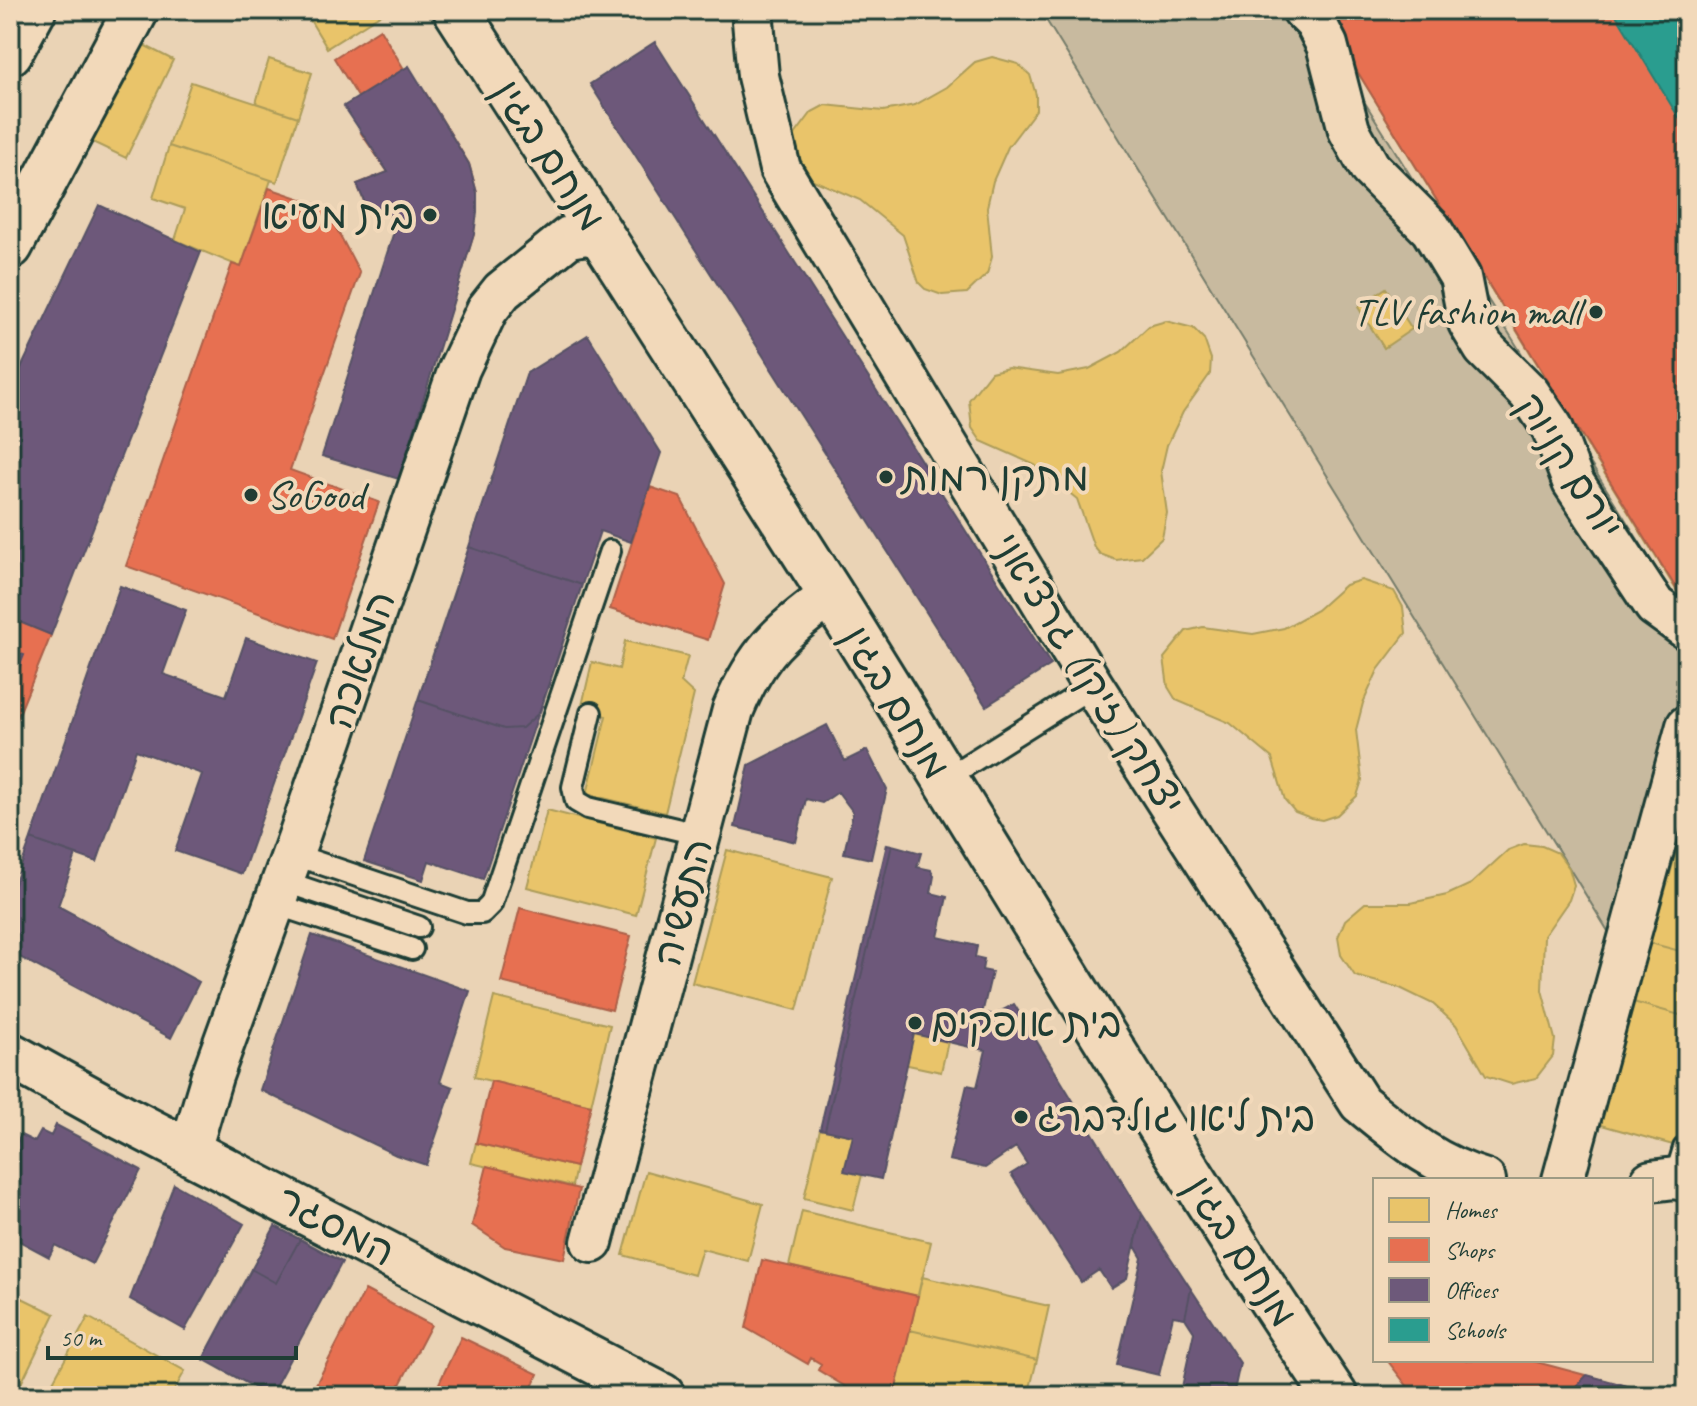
<svg xmlns="http://www.w3.org/2000/svg" width="1697" height="1406" viewBox="0 0 1697 1406" font-family="Caveat,'Playpen Sans Hebrew',sans-serif">
<style>
.green{fill:#c8ba9f;stroke:#747c6a;stroke-width:2}
.homes{fill:#e9c46a;stroke:#ac9c5a;stroke-width:2}
.shops{fill:#e76f51;stroke:#ab6048;stroke-width:2}
.offices{fill:#6d597a;stroke:#565165;stroke-width:2}
.schools{fill:#2a9d8f;stroke:#278074;stroke-width:2}
.lines{fill:none;stroke-linecap:round;stroke-linejoin:round}
.service-casing{stroke:#1f3d34;stroke-width:26}
.minor-casing{stroke:#1f3d34;stroke-width:46}
.tertiary-casing{stroke:#1f3d34;stroke-width:50}
.service{stroke:#f2d9ba;stroke-width:20}
.minor{stroke:#f2d9ba;stroke-width:40}
.tertiary{stroke:#f2d9ba;stroke-width:44}
.poi-dot{fill:#1f3d34;stroke:#f2d9ba;stroke-width:3}
.labels{text-anchor:middle;dominant-baseline:central;stroke-width:8;stroke-linejoin:round;paint-order:stroke}
.street-label{font-size:40px;fill:#1f3d34;stroke:#f2d9ba}
.poi-label{font-size:40px;fill:#1f3d34;stroke:#f2d9ba;text-anchor:start}
</style>
<rect width="100%" height="100%" fill="#ead3b5"/>
<filter id="ink" filterUnits="userSpaceOnUse"><feTurbulence type="fractalNoise" baseFrequency=".0125" numOctaves="2"/><feDisplacementMap in="SourceGraphic" scale="16" xChannelSelector="R" yChannelSelector="G"/><feConvolveMatrix kernelMatrix="1 2 1 2 8 2 1 2 1" color-interpolation-filters="sRGB"/></filter>
<g filter="url(#ink)">
<!-- green -->
<path class="green" d="M1040,10h267l380,608v92l-71,234z"/>
<!-- homes -->
<path class="homes" d="M304,10h77l2,3 -56,35z
M1339,10h186l162,264 -1,332 -361,-587z
M1339,10h186l14,23 -148,92 -66,-106z
M134,40l39,20 -47,98 -40,-19z
M992,57l26,7 12,11 6,20v15l-28,37 -15,34 -6,26 5,50 -5,17 -20,19 -25,2 -17,-6 -6,-6 -16,-48 -43,-35 -54,-23 -8,-13 -4,-28 18,-24 13,-7 58,6 32,-6 32,-18 28,-25z
M269,59l43,14 -14,44 -42,-14z
M191,82l107,35 -21,65 -108,-36z
M1571,86l66,107 -148,92 -65,-107z
M169,146l102,34 -30,87 -66,-27 10,-31 -32,-11z
M1671,248l16,26v112l-99,61 -65,-107z
M1386,288l26,41 -28,19 -26,-41z
M1166,321l27,7 11,11 7,20 -1,15 -27,38 -16,33 -6,26 6,42 -5,25 -20,19 -26,3 -16,-6 -6,-7 -17,-48 -42,-34 -54,-24 -9,-13 -3,-28 22,-28 17,-4 50,7 31,-6 32,-17 28,-26z
M1687,456v149l-1,1 -66,-108z
M1361,580l33,11 9,16 3,26 -28,37 -15,33 -7,27 6,50 -5,16 -20,19 -15,5 -11,-2 -16,-6 -10,-12 -13,-42 -42,-35 -54,-23 -8,-13 -4,-29 22,-27 17,-4 50,7 31,-6 33,-18 28,-25z
M625,641l63,15 -7,26 13,12 -29,119 -78,-19 19,-78 -25,-6 11,-48 27,7z
M547,810l109,28 -20,77 -109,-28z
M1687,815v334l-89,-25z
M1685,822l2,1v130l-37,-10z
M1524,844l18,2 16,7 11,15 5,17 -5,15 -25,36 -2,54 13,49 -2,17 -17,22 -25,6 -25,-8 -30,-51 -23,-21 -33,-16 -45,-12 -14,-21 -3,-18 7,-17 20,-17h46l36,-8 24,-11 37,-34z
M727,850l105,27 -35,133 -105,-27z
M915,975l46,10 -20,87 -47,-10z
M494,997l116,28 -19,80 -117,-28z
M1633,1002l54,15v132l-89,-25z
M820,1129l33,7 -9,35 18,4 -9,35 -49,-12z
M476,1143l100,24 -4,19 -101,-23z
M646,1171l117,33 -15,57 -46,-12 -8,26 -71,-20z
M802,1211l129,31 -13,54 -129,-30z
M922,1277l127,29 -12,54 -127,-30z
M22,1298l33,16 -40,82h-5v-74z
M88,1317l97,54 -14,25h-126z
M910,1330l127,30 -9,36h-134z"/>
<!-- shops -->
<path class="shops" d="M1318,10h369v596l-362,-587z
M380,29l24,40 -46,28 -24,-39z
M425,92l44,72 8,29 -3,41 -32,102 -72,-23 29,-97 -30,-3 -12,-29 31,-12 -27,-39z
M269,188l56,19 35,66 -70,197 89,32 -47,137 -206,-73 106,-302 9,3z
M650,487l30,10 45,87 -17,56 -98,-31z
M10,618l41,17 -41,101z
M520,908l111,28 -19,74 -111,-28z
M491,1081l100,24 -15,62 -100,-24z
M487,1166l92,23 -15,70 -59,-12 -33,-22z
M762,1260l156,36 -24,100 -22,-3 -11,3 -43,-26 3,-6 -10,-6 -3,6 -62,-36z
M365,1290l66,35 -37,71h-71l-10,-6z
M10,1292l12,6 -12,24z
M461,1337l77,37 -10,22h-95z
M1387,1360h142l135,36h-249z"/>
<!-- offices -->
<path class="offices" d="M655,42l396,623 -65,41 -396,-622z
M409,66l60,98 8,29v20l-3,21 -75,245 -77,-23 77,-240 -30,-3 -12,-29 31,-12 -44,-66z
M99,205l102,47 -150,383 -41,-17v-227z
M588,335l73,118 -30,89 -31,-11 -117,348 -54,-18 -6,19 -59,-19 163,-488z
M469,547l113,38 -42,127 -18,16 -18,1 -86,-29z
M120,586l66,24 -23,64 63,22 20,-58 71,25 -75,211 -67,-23 27,-77 -66,-24 -39,112 -66,-23z
M10,650l14,5 -14,35z
M827,725l18,36 22,-11 20,39 -16,70 -27,-6 9,-41 -15,-20 -16,11 -16,-4 -10,43 -61,-15 14,-62z
M31,839l45,16 -18,51 141,76 -28,56 -161,-86v-56z
M887,844l5,1 -67,285 -5,-1z
M892,845l29,8 -4,14 14,3 3,6 -3,17 16,4 -9,40 39,9 -2,11 9,2 -2,11 10,2 -18,76 -60,-14 -33,145 -37,-8 9,-35 -28,-6z
M312,935l158,56 -30,91 13,5 -27,78 -30,-10 -136,-65z
M1014,1004l128,210 -15,64 -16,10 -12,-18 -18,12 -70,-108 16,-10 -11,-17 -31,21 -36,-8 18,-75 10,2 9,-37 -12,-2 9,-36 11,3z
M56,1125l85,45 -49,94 -37,-19 -6,12 -39,-21 5,-12 -5,-3v-66l11,-20 14,7 6,-11 10,5z
M174,1184l70,40 -59,106 -55,-31z
M1142,1214l49,75 -6,29 -12,-2 -14,59 -42,-10 25,-107 -7,-12z
M275,1226l67,36 -72,134 -67,-37z
M300,1239l42,23 -72,134 -67,-37 48,-90 25,14z
M1191,1289l49,74 -7,33h-53l14,-64 -9,-14z
M1587,1375l77,21h-98z
M1587,1375l77,21h-98z"/>
<!-- schools -->
<path class="schools" d="M1613,10h74v121z"/>
<g class="lines">
<!-- service casing -->
<g class="service-casing">
<path id="service" d="M591,713l-18,74 3,14 12,7 113,27
M943,780l150,-94
M292,854l175,59h15l9,-9 119,-353
M283,881l136,46
M275,904l137,45
M1675,1178l9,-30"/>
</g>
<!-- minor casing -->
<g class="minor-casing">
<path id="minor" d="M752,10l6,66 22,93 313,517 267,417c42,34 72,61 125,77
M1303,10l12,12 12,23 22,85 21,38 61,61 29,48 9,46 15,25 45,45 23,34 21,55 82,124 32,23
M190,1150l22,-74 87,-240 160,-467 28,-59 15,-19 67,-54 17,-3 17,4
M1563,1180l124,-454
M1651,1181l24,-3 12,3
M592,1242l141,-532c24,-58 48,-79 98,-115"/>
</g>
<!-- tertiary casing -->
<g class="tertiary-casing">
<path id="tertiary" d="M456,10c125,194 251,388 374,583 168,268 329,541 505,803
M10,52l23,-42
M10,246l126,-236
M10,1055l114,63 538,278"/>
</g>
<!-- service -->
<use href="#service" class="service"/>
<!-- minor -->
<use href="#minor" class="minor"/>
<!-- tertiary -->
<use href="#tertiary" class="tertiary"/>
</g>
</g>
<!-- markers -->
<g class="poi-dot">
<circle cx="430" cy="215" r="8"/>
<circle cx="1596" cy="312" r="8"/>
<circle cx="886" cy="477" r="8"/>
<circle cx="251" cy="495" r="8"/>
<circle cx="915" cy="1023" r="8"/>
<circle cx="1021" cy="1117" r="8"/>
</g>
<g class="labels">
<!-- street labels -->
<g class="street-label">
<text transform="translate(549 155) rotate(57)">מנחם בגין</text>
<text transform="translate(1569 466) rotate(58)">יורם קניוק</text>
<text transform="translate(360 660) rotate(-71)">המלאכה</text>
<text transform="translate(1088 674) rotate(58)">יצחק (זיקו) גרציאני</text>
<text transform="translate(896 702) rotate(59)">מנחם בגין</text>
<text transform="translate(683 902) rotate(-75)">התעשיה</text>
<text transform="translate(336 1226) rotate(28)">המסגר</text>
<text transform="translate(1241 1251) rotate(57)">מנחם בגין</text>
</g>
<!-- poi labels -->
<g class="poi-label">
<text x="414" y="215" text-anchor="end">בית מעיא</text>
<text x="1580" y="312" text-anchor="end">TLV fashion mall</text>
<text x="902" y="477">מתקן רמות</text>
<text x="267" y="495">SoGood</text>
<text x="931" y="1023">בית אופקים</text>
<text x="1037" y="1117">בית ליאו גולדברג</text>
</g>
</g>
<!-- margin -->
<rect width="1697" height="1406" fill="none" stroke="#f2d9ba" stroke-width="40"/>
<rect x="20" y="20" width="1657" height="1366" fill="none" stroke="#1f3d34" stroke-width="3" filter="url(#ink)"/>
<!-- legend -->
<rect x="1373" y="1178" width="280" height="184" fill="#f2d9ba" stroke="#9e9b84" stroke-width="2"/>
<rect x="1389" y="1198" width="40" height="24" fill="#e9c46a" stroke="#9e9b84" stroke-width="2"/>
<text x="1445" y="1218" font-size="24" fill="#1f3d34">Homes</text>
<rect x="1389" y="1238" width="40" height="24" fill="#e76f51" stroke="#9e9b84" stroke-width="2"/>
<text x="1445" y="1258" font-size="24" fill="#1f3d34">Shops</text>
<rect x="1389" y="1278" width="40" height="24" fill="#6d597a" stroke="#9e9b84" stroke-width="2"/>
<text x="1445" y="1298" font-size="24" fill="#1f3d34">Offices</text>
<rect x="1389" y="1318" width="40" height="24" fill="#2a9d8f" stroke="#9e9b84" stroke-width="2"/>
<text x="1445" y="1338" font-size="24" fill="#1f3d34">Schools</text>
<!-- scale -->
<path d="M48 1346v12h248v-12" fill="none" stroke="#1f3d34" stroke-width="4"/>
<text x="60" y="1346" font-size="24" fill="#1f3d34" stroke="#f2d9ba" stroke-width="6" paint-order="stroke">50 m</text>
</svg>
